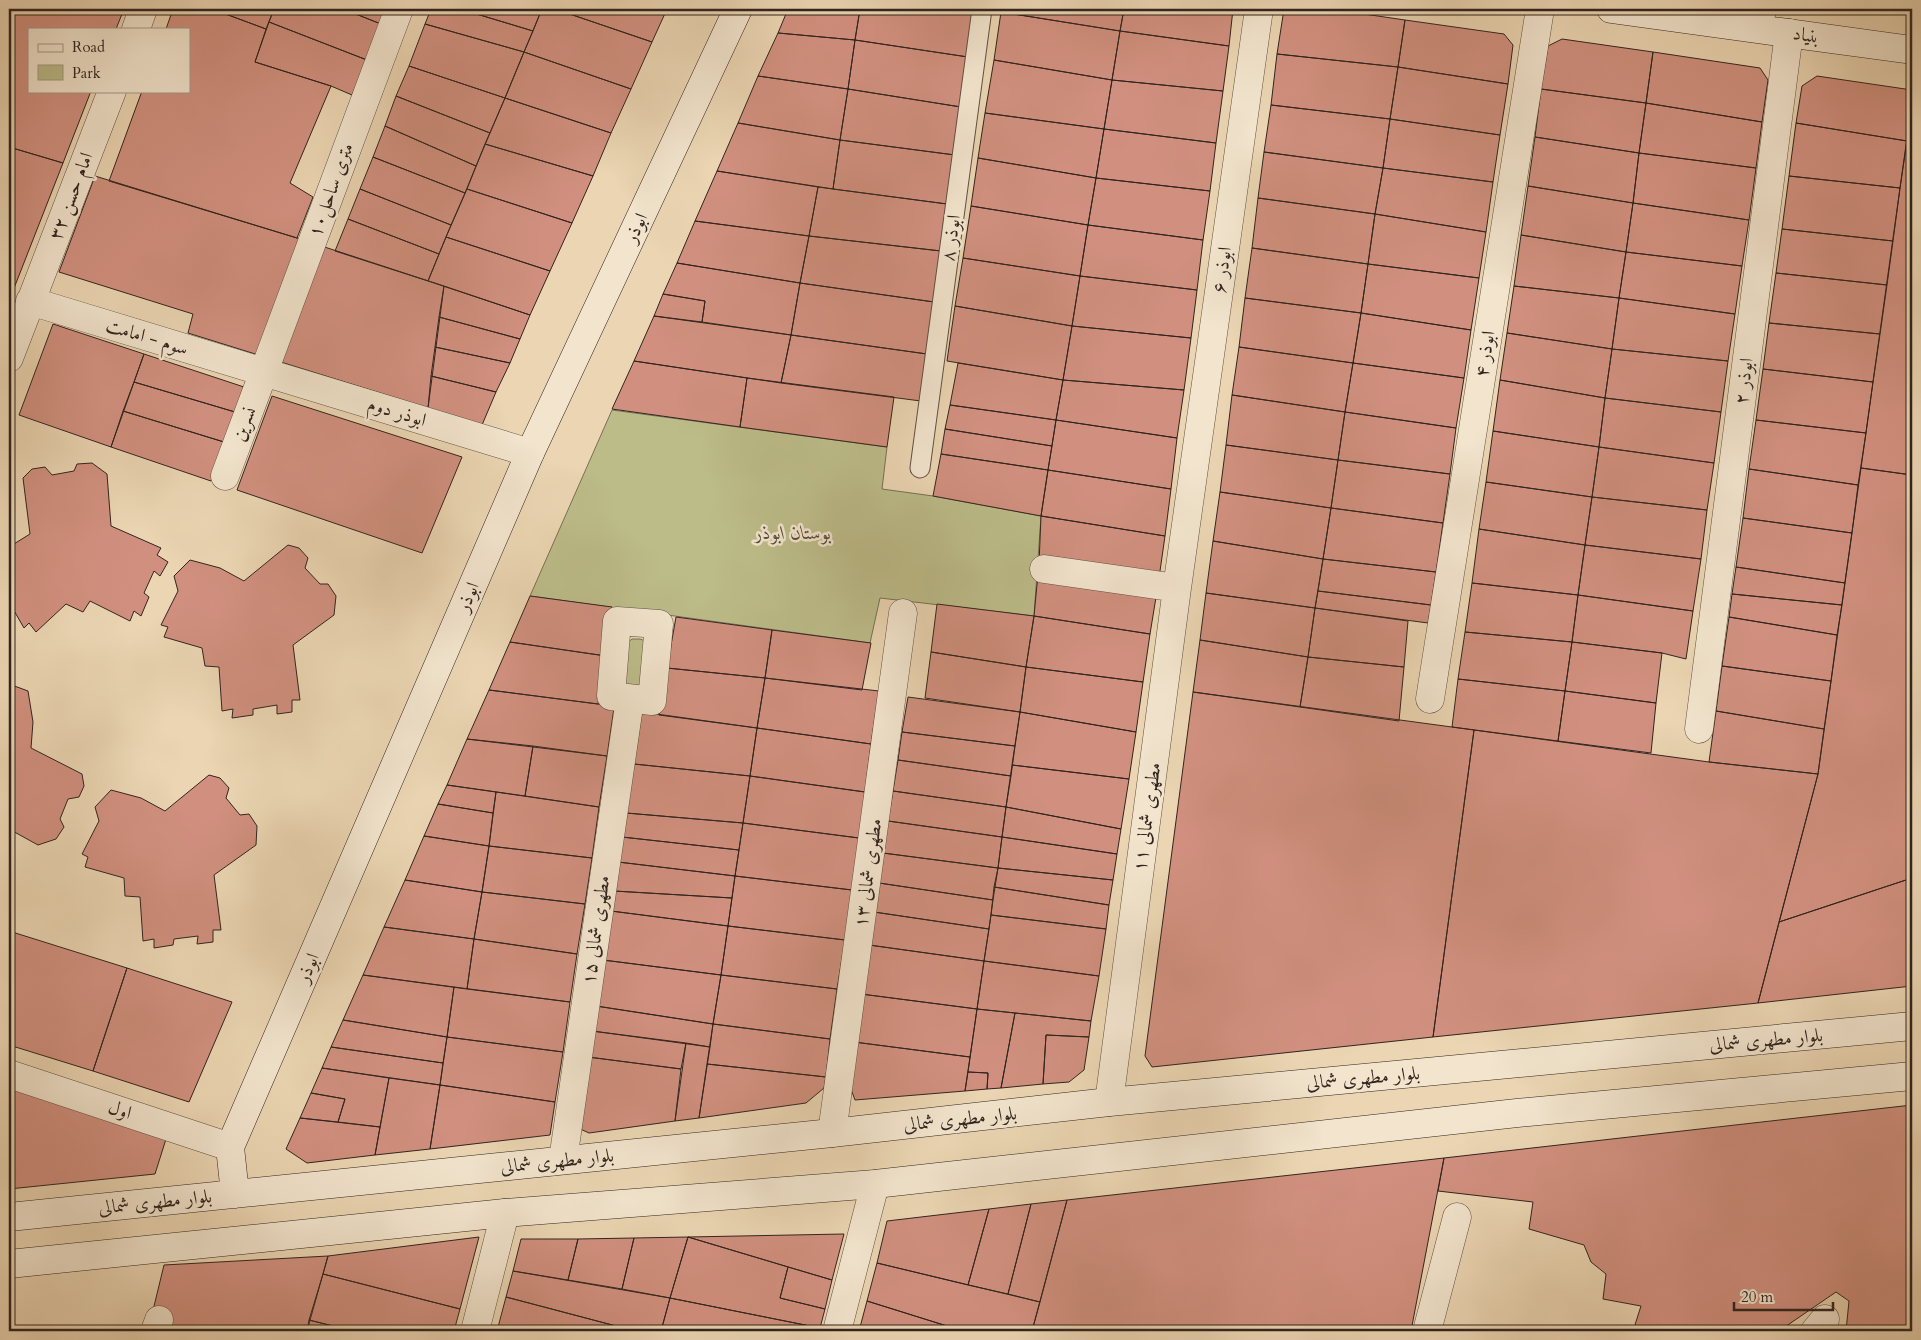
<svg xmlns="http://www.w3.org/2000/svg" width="1921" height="1340" viewBox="0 0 1921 1340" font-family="Cardo,Amiri,serif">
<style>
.green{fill:#bcbc89;stroke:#767054}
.building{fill:#d1907f;stroke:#31241f}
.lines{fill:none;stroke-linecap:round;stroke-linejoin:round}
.lane-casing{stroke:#605044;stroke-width:21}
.street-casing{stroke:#605044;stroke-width:29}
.secondary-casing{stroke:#31241f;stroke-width:29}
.lane{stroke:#f2e4cd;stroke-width:19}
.street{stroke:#f2e4cd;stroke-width:28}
.secondary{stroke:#f2e4cd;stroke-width:28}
.labels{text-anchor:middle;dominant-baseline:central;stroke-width:5;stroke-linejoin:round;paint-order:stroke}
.street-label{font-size:19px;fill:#31241f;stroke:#f2e4cd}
.park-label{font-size:19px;font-style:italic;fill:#544a3a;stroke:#f2e4cd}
</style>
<rect width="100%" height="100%" fill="#ebd5b2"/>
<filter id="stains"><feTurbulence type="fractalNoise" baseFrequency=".004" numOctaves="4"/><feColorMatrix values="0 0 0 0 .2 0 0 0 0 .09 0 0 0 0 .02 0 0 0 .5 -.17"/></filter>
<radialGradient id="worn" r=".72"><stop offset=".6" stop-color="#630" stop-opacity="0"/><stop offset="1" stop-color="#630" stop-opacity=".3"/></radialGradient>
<!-- green -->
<path class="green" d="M612,410l275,37 -5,42 51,7 108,20 -7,100 -154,-18 -10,45 -340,-47z
M632,639h8l8,3 -4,43 -5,5 -15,-4 2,-42z"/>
<!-- building -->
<path class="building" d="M9,9h115l-8,20h-87v62h62l-28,72 -54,-16z
M173,9h39l54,20 -11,33 76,24 -41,97 23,14 -16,41 -188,-57 33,-90h47v-62h-23z
M212,9h62l-8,20z
M274,9h69l38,15 -14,36 -98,-38z
M343,9h44l-6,15z
M431,9h29l73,22 -9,21 -99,-28z
M460,9h76l5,2 -8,20z
M542,9h13l97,33 -21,47 -107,-37z
M555,9h112l-15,33z
M788,9l32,4 1,-4h39l-5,31 -77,-7z
M798,9h23l-1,4z
M860,9h115l-7,48 -113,-17z
M1001,9h123l-4,22 -119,-19z
M1124,9h109l-4,37 -109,-15z
M1284,9h46l75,11 -7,47 -121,-13z
M1889,9h23v6l-24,-4z
M1001,12l119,19 -8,49 -118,-20z
M1405,20l99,14 9,11 -5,39 -110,-17z
M269,22l98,38 -15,35 -21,-9 -76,-24z
M425,24l99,28 -19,46 -96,-32z
M1120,31l109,15 -6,45 -111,-11z
M778,33l77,7 -7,49 -90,-13z
M1562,39l91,13 -7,51 -105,-14 7,-43z
M855,40l113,17 -7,50 -113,-18z
M524,52l107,37 -20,44 -106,-35z
M1653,52l107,16 8,12 -6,42 -116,-19z
M1277,54l121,13 -8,52 -119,-14z
M994,60l118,20 -8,49 -119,-16z
M409,66l96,32 -15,35 -94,-37z
M1398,67l110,17 -8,51 -110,-16z
M758,76l90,13 -8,51 -102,-17z
M1817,76l95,14 -5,51 -111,-18 6,-37z
M1112,80l111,11 -7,52 -112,-14z
M848,89l113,18 -6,48 -115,-15z
M1541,89l105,14 -7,50 -104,-16z
M396,96l94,37 -14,33 -91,-40z
M505,98l106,35 -18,43 -108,-32z
M1912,102v373l-51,-7z
M1646,103l116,19 -6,46 -117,-15z
M1271,105l119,14 -7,49 -119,-16z
M985,113l119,16 -8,49 -118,-20z
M1390,119l110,16 -7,47 -110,-14z
M738,123l102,17 -7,49 -116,-18z
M1796,123l111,18 -7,47 -111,-12z
M385,126l91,40 -11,27 -92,-36z
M1104,129l112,14 -6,48 -114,-13z
M1535,137l104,16 -6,50 -105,-17z
M840,140l115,15 -8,49 -114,-15z
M485,144l108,32 -21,47 -105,-34z
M9,147l54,16 -54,138z
M1264,152l119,16 -8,46 -117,-16z
M1639,153l117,15 -7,52 -116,-17z
M373,157l92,36 -14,32 -91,-36z
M978,158l118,20 -8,47 -117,-19z
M1383,168l110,14 -7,50 -111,-18z
M717,171l101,16 -9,49 -114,-15z
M95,176l202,62 147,48 -16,122 -240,-75 5,-19 -134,-42z
M1789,176l111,12 -7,53 -111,-12z
M1096,178l114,13 -7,49 -115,-15z
M1528,186l105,17 -7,49 -105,-17z
M818,187l129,17 -6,47 -132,-15z
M360,189l91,36 -12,29 -91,-35z
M467,189l105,34 -22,48 -104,-34z
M1258,198l117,16 -7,50 -116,-16z
M1633,203l116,17 -7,46 -116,-14z
M971,206l117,19 -8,51 -117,-18z
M1375,214l111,18 -7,46 -111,-14z
M348,219l91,35 -11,27 -93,-30z
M695,221l114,15 -9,47 -123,-20z
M1088,225l115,15 -6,50 -117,-14z
M1782,229l111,12 -6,44 -111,-12z
M1521,235l105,17 -7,46 -105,-12z
M809,236l132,15 -7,51 -134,-19z
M446,237l104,34 -20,44 -102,-34z
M1252,248l116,16 -7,49 -116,-15z
M1626,252l116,14 -7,48 -116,-16z
M963,258l117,18 -8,50 -117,-20z
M677,263l123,20 -9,52 -89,-13 3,-21 -42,-7z
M1368,264l111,14 -8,52 -110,-17z
M1776,273l111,12 -7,49 -111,-11z
M1080,276l117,14 -6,48 -119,-12z
M800,283l134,19 -7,52 -136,-19z
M444,286l86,29 -10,24 -81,-22z
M1514,286l105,12 -7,51 -105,-16z
M663,294l42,7 -3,21 -48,-6z
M1245,298l116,15 -8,50 -114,-16z
M1619,298l116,16 -7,47 -116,-12z
M955,306l117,20 -9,54 -116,-19z
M1361,313l110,17 -7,48 -111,-15z
M654,316l137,19 -10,48 -147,-22z
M439,317l81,22 -10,24 -75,-16z
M1769,323l111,11 -7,48 -110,-13z
M53,324l91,30 -33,93 -92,-32z
M1072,326l119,12 -7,52 -121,-10z
M1507,333l105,16 -7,49 -105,-18z
M791,335l136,19 -6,47 -140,-18z
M435,347l75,16 -14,29 -65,-16z
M1239,347l114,16 -8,49 -113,-17z
M1612,349l116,12 -7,51 -116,-14z
M144,354l100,33 -9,25 -101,-30z
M634,361l113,17 -7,49 -128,-18z
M958,363l105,17 -7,40 -106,-15z
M1353,363l111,15 -8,50 -111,-16z
M1763,369l110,13 -7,51 -110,-13z
M431,376l65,16 -14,33 -54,-17z
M747,378l147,19 -7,50 -147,-20z
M1063,380l121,10 -7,48 -121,-18z
M1500,380l105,18 -6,49 -106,-16z
M134,382l101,30 -11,30 -101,-31z
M1232,395l113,17 -7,48 -112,-15z
M272,396l190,61 -40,96 -185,-63z
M1605,398l116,14 -7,51 -115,-16z
M950,405l106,15 -4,26 -107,-17z
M123,411l101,31 -13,39 -100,-34z
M1345,412l111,16 -6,46 -112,-14z
M1056,420l121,18 -6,51 -123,-19z
M1756,420l110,13 -8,52 -109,-16z
M945,429l107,17 -4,24 -107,-16z
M1493,431l106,16 -7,50 -106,-15z
M1226,445l112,15 -7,48 -111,-16z
M1599,447l115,16 -7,47 -115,-13z
M941,454l107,16 -7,46 -108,-20z
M1338,460l112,14 -7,49 -112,-15z
M92,463l15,11 4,52 50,22 -4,7 11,7 -8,14 -6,-5 -10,22 5,4 -8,19 -7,-5 -4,10 -40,-20 -7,11 -17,-8 -30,28 -7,-9 -5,5 -15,-26v-55l21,-13 -7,-56 9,-9 13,-2 7,8 22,-4 3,-7z
M1861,468l51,7v403l-133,44 39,-148z
M1749,469l109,16 -6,48 -109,-15z
M1048,470l123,19 -6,47 -124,-20z
M1486,482l106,15 -7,48 -106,-16z
M1220,492l111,16 -8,51 -110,-18z
M1592,497l115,13 -6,49 -116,-14z
M1331,508l112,15 -7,49 -113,-13z
M1041,516l124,20 -6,42 -120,-14z
M1743,518l109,15 -7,50 -109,-16z
M1479,529l106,16 -7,50 -106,-12z
M1213,541l110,18 -8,49 -109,-15z
M288,545l11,3 9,10 -3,10 15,16h8l8,12 -2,19 -41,30 7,55h-8v12l-15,2v-9l-24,4v6l-21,3 1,-9 -11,2 -3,-44 -14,-1 -3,-18 -38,-11 4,-10 -7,-2 17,-34 -4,-15 16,-16 30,8 24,13z
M1585,545l116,14 -8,52 -115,-16z
M1323,559l113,13 -5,33 -113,-14z
M1736,567l109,16 -3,22 -110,-11z
M1038,574l119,17 -7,43 -116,-18z
M1472,583l106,12 -6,47 -107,-10z
M1318,591l113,14 -3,18 -113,-15z
M1206,593l109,15 -7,49 -108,-17z
M1732,594l110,11 -5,30 -108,-18z
M1578,595l115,16 -7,48 -24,-6 -90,-11z
M530,596l82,11 -6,49 -96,-14z
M937,604l97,12 -8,51 -95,-15z
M1315,608l93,13 -4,46 -96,-10z
M1034,616l116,18 -7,48 -117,-15z
M676,617l96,13 -7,48 -98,-10z
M1729,617l108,18 -6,46 -109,-15z
M772,630l99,13 -9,47 -97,-12z
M1465,632l107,10 -7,49 -107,-12z
M1200,640l108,17 -8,50 -107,-15z
M510,642l96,14 -8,48 -109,-14z
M1572,642l90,11 -6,50 -91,-12z
M931,652l95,15 -6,45 -95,-14z
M1308,657l96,10 -5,54 -99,-14z
M1722,666l109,15 -7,48 -108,-18z
M1026,667l117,15 -7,50 -116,-20z
M667,668l98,10 -8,50 -98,-13z
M765,678l114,13 -8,53 -114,-16z
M1458,679l107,12 -7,50 -106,-14z
M9,684l19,7 5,31 -2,26 51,26 2,12 -5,11 -11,2 -8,20 4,8 -8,12 -18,6 -29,-16z
M489,690l109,14 16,4 -7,48 -140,-17z
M1565,691l91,12 -5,50 -93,-12z
M1193,692l281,38 -41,307 -281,30 -7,-11z
M908,697l112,15 -5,34 -113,-14z
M1716,711l108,18 -6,45 -109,-12z
M642,712l115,16 -7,48 -116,-12z
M1020,712l116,20 -7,47 -117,-14z
M757,728l114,16 -6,48 -115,-16z
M1474,730l235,32 109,12 -60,229 -325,34z
M902,732l113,14 -4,30 -113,-16z
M467,739l66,7 -8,50 -78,-11z
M533,746l74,10 -8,51 -74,-11z
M898,760l113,16 -5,31 -113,-16z
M634,764l116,12 -7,47 -117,-10z
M1012,765l117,14 -8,50 -115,-22z
M209,775l11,3 9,10 -3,10 14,17 9,-1 8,12 -1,19 -42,30 7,55h-8v12l-16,2 1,-8 -24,3 -1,6 -19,3v-9l-11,2 -3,-44 -15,-1 -1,-18 -39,-11 3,-10 -6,-3 17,-33 -4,-14 16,-17 30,8 24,13z
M750,776l115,16 -6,46 -116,-15z
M447,785l49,7 -3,21 -55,-9z
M893,791l113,16 -4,30 -114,-16z
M496,792l103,15 -7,51 -103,-12z
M438,804l55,9 -4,33 -65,-10z
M1006,807l115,22 -4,25 -115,-17z
M626,813l117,10 -4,27 -117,-13z
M888,821l114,16 -4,31 -115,-15z
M743,823l116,15 -7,52 -117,-14z
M424,836l65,10 -7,46 -77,-12z
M622,837l117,13 -4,26 -117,-14z
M1002,837l115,17 -4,26 -115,-12z
M489,846l103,12 -7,46 -103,-12z
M883,853l115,15 -5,32 -114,-17z
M618,862l117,14 -3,22 -118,-7z
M998,868l115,12 -4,25 -115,-18z
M735,876l117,14 -7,50 -117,-14z
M1912,878v108l-154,17 21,-81z
M405,880l77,12 -8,47 -90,-12z
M879,883l114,17 -4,29 -115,-17z
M994,887l115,18 -3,24 -115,-14z
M614,891l118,7 -4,28 -117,-15z
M482,892l103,12 -8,50 -103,-15z
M611,911l117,15 -7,49 -118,-15z
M874,912l115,17 -5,32 -115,-16z
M991,915l115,14 -7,47 -115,-15z
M728,926l117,14 -8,49 -116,-14z
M384,927l90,12 -7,50 -104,-14z
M9,931l118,37 -34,103 -84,-26z
M474,939l103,15 -7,48 -103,-13z
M869,945l115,16 -7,48 -116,-15z
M603,960l118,15 -8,49 -117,-18z
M984,961l115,15 -8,45 -114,-12z
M127,968l105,34 -43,100 -96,-31z
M363,975l91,12 -7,50 -104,-17z
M721,975l116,14 -7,50 -117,-15z
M454,987l116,15 -7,50 -116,-15z
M861,994l116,15 -7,48 -116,-15z
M596,1006l117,18 -3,23 -118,-16z
M977,1009l38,4 -14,75 -14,1 1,-16 -20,-1z
M1015,1013l76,8 -2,16 -43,-2 -3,49 -42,4z
M343,1020l104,17 -4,26 -112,-16z
M713,1024l117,15 -4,38 -119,-13z
M592,1031l94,12 -5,26 -93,-12z
M1046,1035l43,2 -5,33 -15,12 -26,2z
M447,1037l116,15 -8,50 -115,-17z
M854,1042l116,15 -5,34 -110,9 -7,-19z
M686,1043l24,4 -11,71 -24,3z
M331,1047l112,16 -3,22 -118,-17z
M588,1057l93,12 -6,52 -86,12 -13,-6z
M707,1064l119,13 -2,11 -18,15 -107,15z
M322,1068l67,10 -9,49 -42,-5 7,-23 -34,-6z
M968,1072l20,1 -1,16 -22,2z
M389,1078l51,7 -10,64 -55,6z
M440,1085l115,17 -5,33 -120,14z
M9,1088l3,1 -3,100z
M12,1089l154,50 -11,35 -146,15z
M311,1093l34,6 -7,23 -38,-4z
M1912,1105v226h-66l3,-30 -13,-9 -57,39h-146l8,-25 -38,-7 3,-25 -15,-12 -7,-17 -55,-16 4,-27 -95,-11 6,-33z
M300,1118l80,9 -5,28 -68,8 -21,-14z
M1444,1158l-33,173h-379l35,-131z
M1067,1200l-27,102 -32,-8 23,-90z
M1031,1204l-23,90 -40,-9 21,-76z
M989,1209l-21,76 -91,-22 10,-42z
M844,1234l-12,46 -144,-43z
M479,1237l-19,72 -137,-35 5,-18z
M688,1237l100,30 -8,31 45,11 -5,19 -150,-30z
M688,1237l-18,61 -48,-9 12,-51z
M634,1238l-12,51 -54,-9 10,-41z
M521,1239h57l-10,41 -55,-9z
M328,1256l-21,75h-159l16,-66z
M877,1263l163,39 -8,29h-69l-96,-30z
M788,1267l44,13 -7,29 -45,-11z
M513,1271l157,27 -9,33h-26l-129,-34z
M323,1274l137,35 -6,22h-101l-44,-11z
M506,1297l129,34h-138z
M670,1298l150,30 -1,3h-158z
M867,1301l96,30h-104z
M309,1320l44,11h-46z"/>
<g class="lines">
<!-- lane casing -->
<g class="lane-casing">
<path id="lane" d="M920,468l62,-459"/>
</g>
<!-- street casing -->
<g class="street-casing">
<path id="street" d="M1754,28l9,-19
M136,29l7,-20
M30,301l500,152
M9,358l103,-267
M225,476l174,-467
M1044,569l133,19
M617,621l42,3 -7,77 -41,-5z
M1430,699l110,-690
M1699,729l90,-696
M9,1074l221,73
M1109,1102l68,-514 82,-579
M832,1133l71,-520
M563,1160l67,-461
M155,1331l4,-11
M475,1331l30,-118
M837,1331l38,-147
M1427,1331l30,-114
M1815,1331l10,-12"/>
</g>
<!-- secondary casing -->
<g class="secondary-casing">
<path id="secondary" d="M1611,9l301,41
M235,1194l-5,-47 300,-694 208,-444
M9,1217l823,-84 277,-31 803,-76
M9,1264l496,-51 370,-29 642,-71 395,-37"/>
</g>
<!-- lane -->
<use href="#lane" class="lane"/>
<!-- street -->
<use href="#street" class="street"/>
<!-- secondary -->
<use href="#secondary" class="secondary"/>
</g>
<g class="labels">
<!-- street labels -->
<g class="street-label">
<text transform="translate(1806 35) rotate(8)">بنیاد</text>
<text transform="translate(331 190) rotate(-70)">۱۰متری ساحل</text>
<text transform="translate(71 196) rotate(-69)">امام حسن ۳۲</text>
<text transform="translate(636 228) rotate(-65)">ابوذر</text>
<text transform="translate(951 238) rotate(-82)">ابوذر ۸</text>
<text transform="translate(1222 270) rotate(-82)">ابوذر ۶</text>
<text transform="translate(147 337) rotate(17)">سوم - امامت</text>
<text transform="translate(1485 354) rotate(-81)">ابوذر ۴</text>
<text transform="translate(1744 381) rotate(-83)">ابوذر ۲</text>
<text transform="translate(397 412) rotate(17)">ابوذر دوم</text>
<text transform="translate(244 424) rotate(-70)">نسرین</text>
<text transform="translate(468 597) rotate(-67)">ابوذر</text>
<text transform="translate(1147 817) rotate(-82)">مطهری شمالی ۱۱</text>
<text transform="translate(868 873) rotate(-82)">مطهری شمالی ۱۳</text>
<text transform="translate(596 930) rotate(-82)">مطهری شمالی ۱۵</text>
<text transform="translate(308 968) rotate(-67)">ابوذر</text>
<text transform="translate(1766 1040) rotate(-5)">بلوار مطهری شمالی</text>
<text transform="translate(1363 1078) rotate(-5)">بلوار مطهری شمالی</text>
<text transform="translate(120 1110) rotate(18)">اول</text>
<text transform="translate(960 1119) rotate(-6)">بلوار مطهری شمالی</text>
<text transform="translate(557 1161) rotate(-6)">بلوار مطهری شمالی</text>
<text transform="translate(155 1202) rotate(-6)">بلوار مطهری شمالی</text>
</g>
<!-- park labels -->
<g class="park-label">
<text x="793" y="533">بوستان ابوذر</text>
</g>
</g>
<!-- margin -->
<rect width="1921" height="1340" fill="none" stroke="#ebd5b2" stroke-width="30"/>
<rect x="10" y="10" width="1901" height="1320" fill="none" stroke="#31241f" stroke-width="2.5"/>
<rect x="15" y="15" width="1891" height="1310" fill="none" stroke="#31241f"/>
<!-- legend -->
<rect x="28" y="28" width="162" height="65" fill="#f2e4cd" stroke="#a59787"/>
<rect x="38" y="44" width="25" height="8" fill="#f2e4cd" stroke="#a59787"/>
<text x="72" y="52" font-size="15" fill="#31241f">Road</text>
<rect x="38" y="65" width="25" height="15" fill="#bcbc89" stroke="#a59787"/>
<text x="72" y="78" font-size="15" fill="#31241f">Park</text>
<!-- scale -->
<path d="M1734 1302v8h99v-8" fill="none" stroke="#31241f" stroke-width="2.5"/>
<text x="1741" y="1302" font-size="15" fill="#31241f" stroke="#f2e4cd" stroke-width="4" paint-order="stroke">20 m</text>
<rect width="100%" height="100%" filter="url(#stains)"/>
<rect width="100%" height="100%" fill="url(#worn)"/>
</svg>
